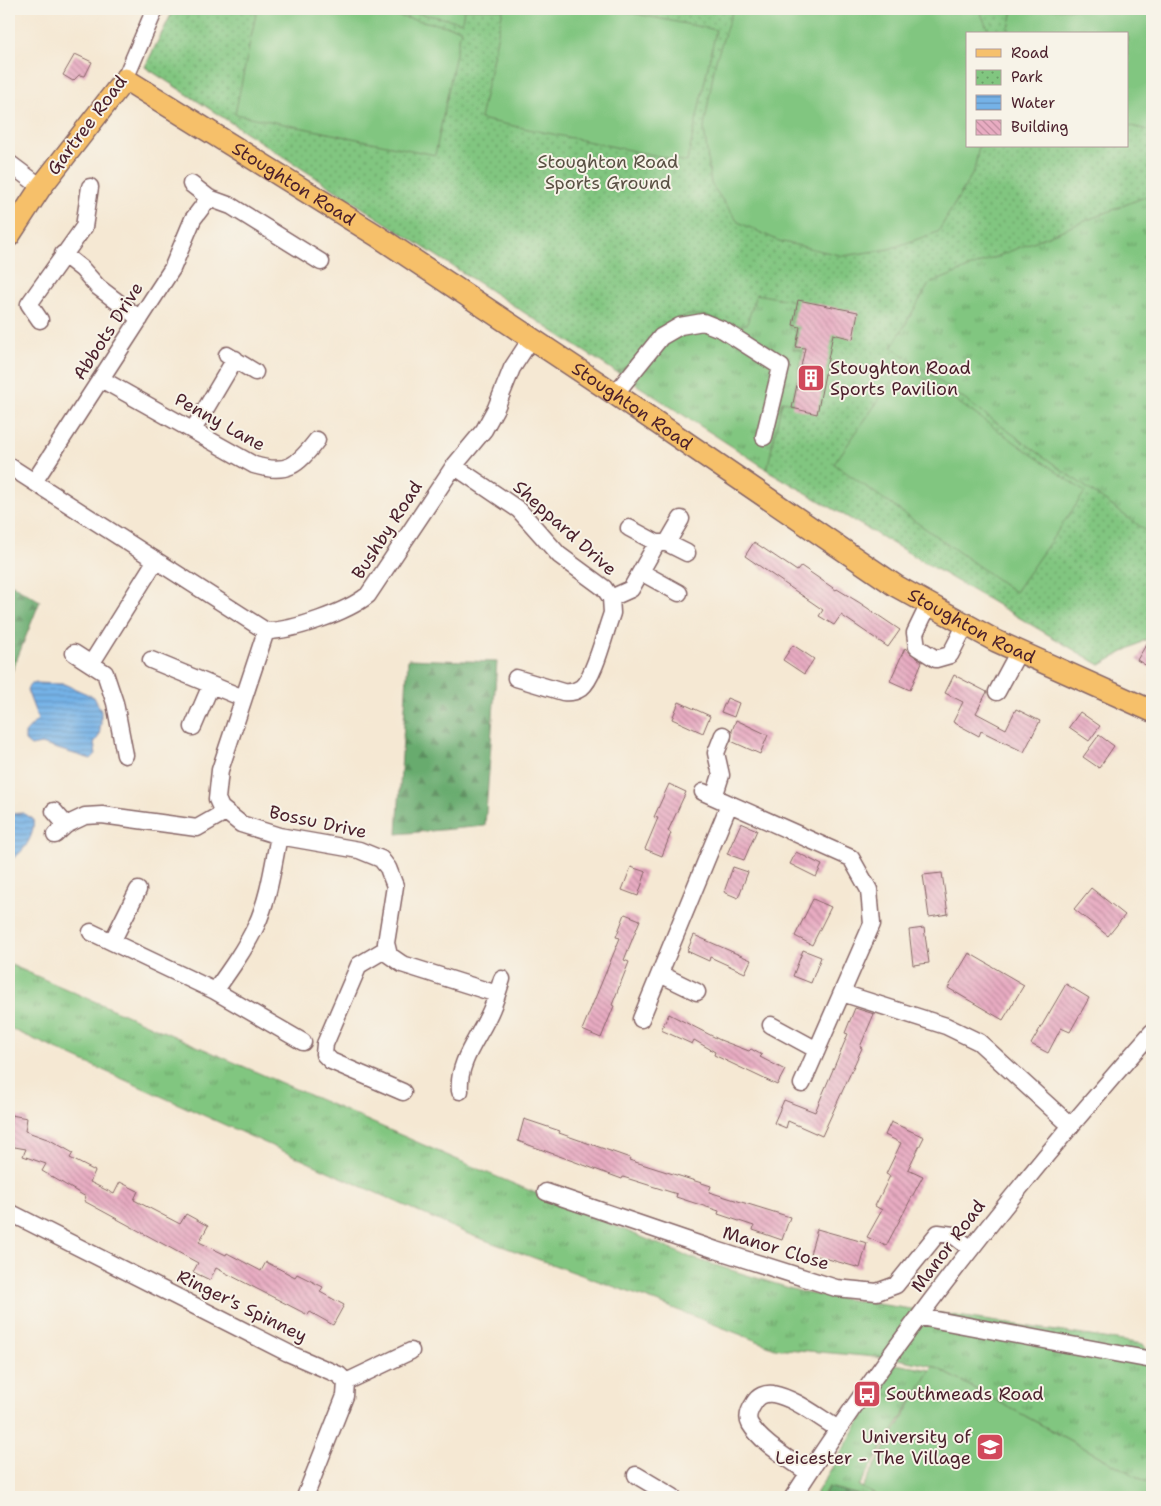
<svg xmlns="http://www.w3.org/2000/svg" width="1161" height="1506" viewBox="0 0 1161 1506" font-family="'Shantell Sans',sans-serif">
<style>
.grass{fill:url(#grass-tufts);stroke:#667256;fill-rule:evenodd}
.forest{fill:url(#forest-firs);stroke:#59654c}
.park{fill:url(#park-dots);stroke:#667256;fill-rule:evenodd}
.pitch{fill:#81c680;stroke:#667256}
.water{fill:url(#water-rules);stroke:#606889}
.building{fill:url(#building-back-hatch)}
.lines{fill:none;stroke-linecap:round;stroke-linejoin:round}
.minor-casing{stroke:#866566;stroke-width:19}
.major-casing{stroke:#866566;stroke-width:24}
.minor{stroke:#fff;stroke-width:16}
.major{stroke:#f6c06b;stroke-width:21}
.labels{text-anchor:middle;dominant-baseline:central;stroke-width:4;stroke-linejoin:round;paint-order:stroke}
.street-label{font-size:18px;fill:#4a1f2b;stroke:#f7f3e8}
.park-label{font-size:18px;fill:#5a5144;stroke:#f7f3e8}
.poi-label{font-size:18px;fill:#4a1f2b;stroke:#f7f3e8;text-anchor:start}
</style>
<defs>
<pattern id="grass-tufts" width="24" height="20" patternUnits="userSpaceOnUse" patternTransform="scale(1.25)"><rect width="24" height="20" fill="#81c680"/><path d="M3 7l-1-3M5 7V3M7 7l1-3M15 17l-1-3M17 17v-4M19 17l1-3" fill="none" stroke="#6ca069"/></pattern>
<pattern id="forest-firs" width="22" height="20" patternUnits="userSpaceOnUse" patternTransform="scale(1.25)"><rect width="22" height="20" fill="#68ab6e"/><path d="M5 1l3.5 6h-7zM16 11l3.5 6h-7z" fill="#588b5b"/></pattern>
<pattern id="park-dots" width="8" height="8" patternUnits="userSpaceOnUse" patternTransform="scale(1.25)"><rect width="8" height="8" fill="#81c680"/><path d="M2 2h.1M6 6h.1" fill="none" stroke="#6ca069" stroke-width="1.8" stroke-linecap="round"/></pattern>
<pattern id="water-rules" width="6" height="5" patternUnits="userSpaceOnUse" patternTransform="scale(1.25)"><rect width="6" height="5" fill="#75b2e7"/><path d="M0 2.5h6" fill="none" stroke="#6290bb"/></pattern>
<pattern id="building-back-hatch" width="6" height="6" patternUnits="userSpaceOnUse" patternTransform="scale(1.25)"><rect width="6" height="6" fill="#e8acc2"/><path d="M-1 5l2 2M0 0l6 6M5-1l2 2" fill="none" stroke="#be8b9e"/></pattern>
</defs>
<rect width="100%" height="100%" fill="#f7f3e8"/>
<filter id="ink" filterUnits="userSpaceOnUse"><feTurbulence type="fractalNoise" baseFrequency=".02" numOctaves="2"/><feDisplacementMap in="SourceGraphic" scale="10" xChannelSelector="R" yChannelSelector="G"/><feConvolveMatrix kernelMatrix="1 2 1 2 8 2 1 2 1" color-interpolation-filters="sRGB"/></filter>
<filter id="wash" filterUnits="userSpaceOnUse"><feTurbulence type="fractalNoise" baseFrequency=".0096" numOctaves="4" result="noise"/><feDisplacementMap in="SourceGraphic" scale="20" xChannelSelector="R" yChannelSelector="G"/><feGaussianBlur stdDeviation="1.12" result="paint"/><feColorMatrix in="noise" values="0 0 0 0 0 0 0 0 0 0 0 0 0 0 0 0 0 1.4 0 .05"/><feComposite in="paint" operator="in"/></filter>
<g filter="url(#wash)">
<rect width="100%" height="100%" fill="#f5e8d3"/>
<!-- grass -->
<path class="grass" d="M174,9h978v627l-52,29 -330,-194 -625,-404zM967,34h160v112h-160z
M9,964l481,210 202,84 113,35 338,51 9,14v127l-219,-119 -35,-7 -123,-11 -113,-44 -194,-70 -459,-206z
M895,1364l36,6 -72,116 21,11h-22l1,-2 -31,-8 -6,10h-8z"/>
<!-- forest -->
<path class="forest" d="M9,583l31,18 -31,78z
M408,659l89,3 -12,164 -88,8z
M828,1487l31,8 -1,2h-34z"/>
<!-- park -->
<path class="park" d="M174,9h978v185l-223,90 -37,63 260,188v101l-52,29 -333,-195 15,-69 11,2 9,-52 -9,-2 4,-18 -8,-3 5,-27 -38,-7 -9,30c-19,5 -36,-11 -56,-9 -34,3 -45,45 -75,57l-471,-305zM967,34h160v112h-160z"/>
<!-- pitch -->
<path class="pitch" d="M257,9h105l99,20 -26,126 -200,-41z
M397,9h67l-2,13z
M503,9h109l104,21 -29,132 -207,-43z
M733,9h246l11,25h-23v112h12l-5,25 -36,61 -49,17 -46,7 -64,-15 -41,-19 -27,-38 -7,-56 11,-65z
M1013,9h139v122l-25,-6v-91h-119z
M904,364l181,128 -70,100 -181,-128z
M933,1366l219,119v12h-272l-18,-9z"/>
<!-- water -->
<path class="water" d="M34,683l30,1 30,13 7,14v12l-2,13 -5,7 2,11 -5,5 -50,-15 -10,2 -6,-5v-8l13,-14 -11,-29 3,-6z
M23,813l10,6c3,15 -10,36 -24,41v-46z"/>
<g id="blocks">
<!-- building -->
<path class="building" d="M75,54l17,8 -7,14 -6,-1 -6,6 -10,-6z
M798,300l60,12 -5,27 -20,-5 -16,80 -25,-6 13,-60 -9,-1 4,-20 -7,-2z
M754,542l43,29 4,-5 35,24 1,-1 23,14 40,27 -12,17 -47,-32 -7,10 -15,-9 4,-6 -78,-54z
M1152,635v34l-15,-9z
M793,645l21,14 -10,15 -21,-14z
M905,648l17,14 -12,28 -20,-9z
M954,675l33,17 -11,21 30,16 10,-20 24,12 -16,31 -43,-21 -2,5 -26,-14 10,-20 -18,-9z
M727,698l12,5 -5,14 -13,-5z
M679,702l31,14 -7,17 -31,-14z
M1080,712l20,14 -11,15 -20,-14z
M736,720l32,15 -8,19 -29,-13 1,-10z
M1099,735l15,11 -15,22 -16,-11z
M669,784l17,8 -18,39 3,2 -9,23 -17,-7 13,-31 -4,-1z
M741,823l16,7 -13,30 -17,-6z
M796,852l26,13 -6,12 -26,-13z
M631,867l15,5 -8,24 -16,-6z
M733,867l15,5 -10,26 -14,-6z
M942,873l6,41 -19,3 -6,-42z
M1091,888l34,27 -17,21 -34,-27z
M813,899l18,8 -19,38 -17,-9z
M625,914l15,6 -16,40 5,2 -17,43 2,1 -13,32 -19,-8 38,-92 -4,-1z
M924,928l5,35 -16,2 -4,-35z
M694,935l57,25 -6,13 -35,-16 -1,4 -22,-10z
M803,950l18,7 -10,26 -18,-7z
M969,953l55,32 -21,35 -55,-32z
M1066,984l23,14 -19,34 -9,-4 -13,25 -17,-9z
M855,1008l19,6 -14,33 2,1 -40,88 -34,-15 -2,7 -12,-5 10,-23 31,12 33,-78 -3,-1z
M669,1014l51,26 29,11 2,-2 11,6 -2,2 25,13 -8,15 -63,-30 1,-3 -21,-12 -2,4 -31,-14z
M11,1115l16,3 -2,13 25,9 23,13 -3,5 25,13 -5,11 24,12 6,-12 18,9 -4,9 46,24 6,-10 22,12 -9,16 27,13 1,-2 34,18 5,-9 29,15 2,-3 26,13 -3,5 24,13 -11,20 -23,-13 -2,3 -92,-47 -6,12 -17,-8 5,-9 -114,-62 2,-4 -44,-26 4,-7 -23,-8 3,-7 -17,-3z
M524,1119l36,12 -1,2 71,25 -1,2 82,26 -2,6 81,25 -8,23 -29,-10 1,-4 -36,-12 1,-3 -43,-14 1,-3 -54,-17 -1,2 -104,-38z
M891,1122l33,15 -16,32 15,7 -37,70 -19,-9 15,-27 -7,-4 15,-30 -4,-2 15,-31 -16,-8z
M817,1229l50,14 -7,25 -50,-14z"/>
</g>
</g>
<g filter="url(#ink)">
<use href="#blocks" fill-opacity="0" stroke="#866566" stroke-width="1"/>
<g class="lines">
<!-- minor casing -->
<g class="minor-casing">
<path id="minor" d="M125,79l30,-70
M9,163l32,24
M191,184l18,14 22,8 90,56
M63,254l19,15 16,18 42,32
M40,320l-11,-16 55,-77 6,-40
M227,355l28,17
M101,379l153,86c33,10 43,1 63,-25
M615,394l46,-57 19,-11 23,-4 20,8 58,37 -17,70
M193,430l42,-71
M9,466l257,165c27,0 81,-19 102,-36l86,-129 30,-36 12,-22 16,-40 19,-29
M454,466l65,44 40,45 45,33 7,10 1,15 -2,6c-6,17 -16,59 -29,69 -6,4 -12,5 -18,4l-47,-14
M34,482l138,-213 21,-50 16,-21
M657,543h10l14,-24
M667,543l20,10
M641,572l38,21
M611,598l20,-9 26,-46 -28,-15
M929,604l-14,29 2,14 19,12 14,-4 16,-31
M266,631l-46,139 -3,29 4,9 20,16 38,12 80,14 22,9 7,9 7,18 -9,57 3,12 13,9 95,30
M74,653l31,20 10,30 10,52
M151,660l92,38
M91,664l65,-104
M997,692l22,-41
M193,727l18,-42
M703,792l148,66 18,32 3,34 -70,160
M714,797l7,-22 -5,-22 7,-18
M54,811l12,14
M55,835l11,-10 19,-9 17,-1 95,13 28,-16
M91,932l124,59 88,51
M112,942l26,-52
M386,949l-27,16 -34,79 -1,10 7,7 72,31
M660,974l37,18
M215,991c15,-21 30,-42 41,-65 13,-28 17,-60 23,-90
M842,993l104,33 33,16 92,84
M641,1019l88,-214
M771,1025l46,25
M460,1091c-3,-31 21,-55 32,-83 4,-9 7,-20 10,-29
M546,1192l170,58 120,38 41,4 19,-7 42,-52 15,2 18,14
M9,1212l279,141 51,22 7,7 -1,14 -40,101
M920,1317l232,43
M346,1382l65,-31
M808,1473c-18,-14 -46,-29 -58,-49 -4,-7 0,-15 4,-21 4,-7 11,-10 19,-9 22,4 45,23 64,34
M636,1475l37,22
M793,1497c106,-164 229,-318 359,-465"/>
</g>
<!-- major casing -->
<g class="major-casing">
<g id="major">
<path id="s1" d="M9,236l32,-49 84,-108 251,156 239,159 281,192 100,55 156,70"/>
</g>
</g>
<!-- minor -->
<use href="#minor" class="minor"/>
<!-- major -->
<use href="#major" class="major"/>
</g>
</g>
<!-- icons -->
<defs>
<g id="building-square" transform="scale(1.4375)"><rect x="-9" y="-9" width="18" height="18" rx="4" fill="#d1495b" stroke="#f7f3e8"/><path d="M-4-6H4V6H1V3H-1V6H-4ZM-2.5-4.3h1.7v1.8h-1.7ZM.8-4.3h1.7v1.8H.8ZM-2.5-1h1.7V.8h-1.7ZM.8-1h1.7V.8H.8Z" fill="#fff"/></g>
<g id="bus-square" transform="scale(1.4375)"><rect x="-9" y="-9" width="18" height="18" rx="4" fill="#d1495b" stroke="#f7f3e8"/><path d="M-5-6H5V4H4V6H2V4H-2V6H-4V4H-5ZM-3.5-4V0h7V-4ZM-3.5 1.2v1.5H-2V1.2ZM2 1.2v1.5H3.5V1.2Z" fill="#fff"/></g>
<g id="university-square" transform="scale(1.4375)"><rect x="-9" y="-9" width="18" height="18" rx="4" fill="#d1495b" stroke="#f7f3e8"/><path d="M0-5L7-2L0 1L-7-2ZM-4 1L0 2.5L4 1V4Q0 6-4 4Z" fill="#fff"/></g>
</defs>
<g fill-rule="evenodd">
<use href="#building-square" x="811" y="378"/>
<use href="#bus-square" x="867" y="1394"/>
<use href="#university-square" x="990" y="1447"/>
</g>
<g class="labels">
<!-- street labels -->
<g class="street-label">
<text transform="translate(87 125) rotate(-53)">Gartree Road</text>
<text stroke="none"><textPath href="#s1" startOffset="394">Stoughton Road</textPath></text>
<text transform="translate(108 331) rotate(-57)">Abbots Drive</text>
<text stroke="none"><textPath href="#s1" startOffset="799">Stoughton Road</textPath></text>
<text transform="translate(220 422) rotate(29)">Penny Lane</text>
<text transform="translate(565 528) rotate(42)">Sheppard Drive</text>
<text transform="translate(387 530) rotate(-57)">Bushby Road</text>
<text stroke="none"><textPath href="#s1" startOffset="1204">Stoughton Road</textPath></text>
<text transform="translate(318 822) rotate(12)">Bossu Drive</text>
<text transform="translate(948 1246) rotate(-53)">Manor Road</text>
<text transform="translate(776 1248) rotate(17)">Manor Close</text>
<text transform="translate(242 1306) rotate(26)">Ringer's Spinney</text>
</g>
<!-- park labels -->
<g class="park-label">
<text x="608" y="162">Stoughton Road<tspan x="608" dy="21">Sports Ground</tspan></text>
</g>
<!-- poi labels -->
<g class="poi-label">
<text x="830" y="368">Stoughton Road<tspan x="830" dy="21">Sports Pavilion</tspan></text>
<text x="886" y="1394">Southmeads Road</text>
<text x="971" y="1437" text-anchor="end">University of<tspan x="971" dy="21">Leicester - The Village</tspan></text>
</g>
</g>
<!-- margin -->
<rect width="1161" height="1506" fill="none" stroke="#f7f3e8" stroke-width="30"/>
<!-- legend -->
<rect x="966" y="32" width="162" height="115" fill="#f7f3e8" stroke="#b29e9c"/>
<rect x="976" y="49" width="25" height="8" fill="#f6c06b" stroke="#b29e9c"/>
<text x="1011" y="58" font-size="15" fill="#4a1f2b">Road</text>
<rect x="976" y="70" width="25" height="15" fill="url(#park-dots)" stroke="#b29e9c"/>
<text x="1011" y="82" font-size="15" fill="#4a1f2b">Park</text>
<rect x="976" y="95" width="25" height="15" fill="url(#water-rules)" stroke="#b29e9c"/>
<text x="1011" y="108" font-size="15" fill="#4a1f2b">Water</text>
<rect x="976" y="120" width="25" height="15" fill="url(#building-back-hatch)" stroke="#b29e9c"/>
<text x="1011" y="132" font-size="15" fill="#4a1f2b">Building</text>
</svg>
